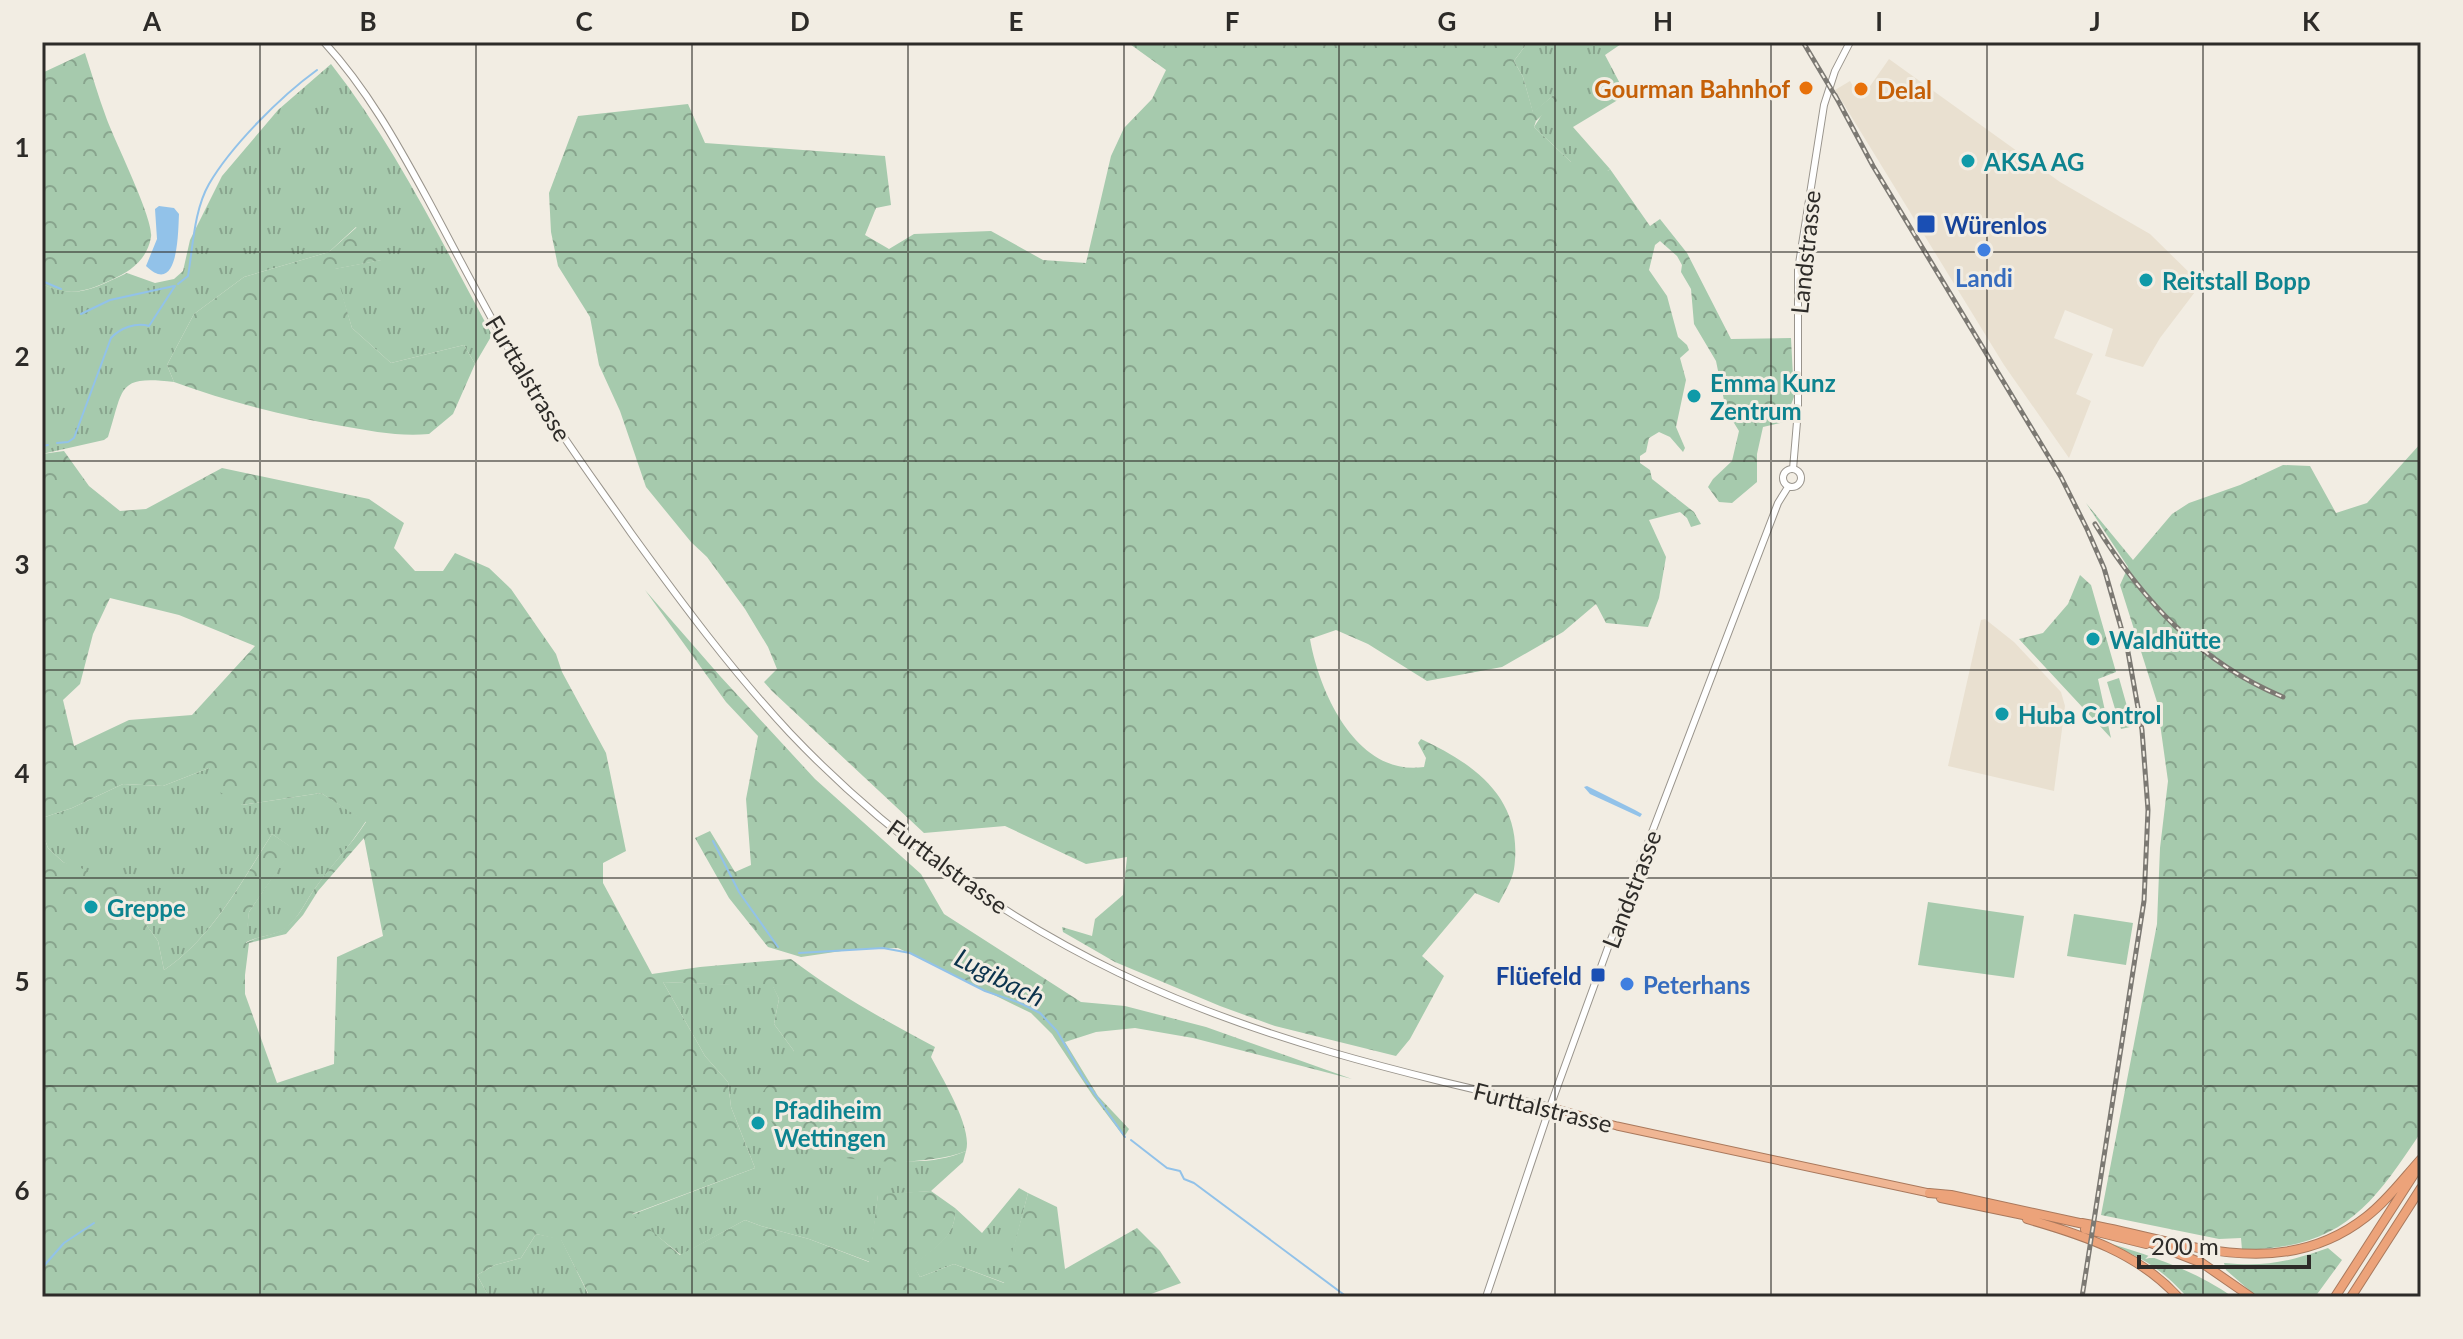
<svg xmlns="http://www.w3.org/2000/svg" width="2463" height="1339" viewBox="0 0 2463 1339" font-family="Lato,sans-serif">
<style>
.built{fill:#e9e0d0}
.grass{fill:url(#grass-tufts)}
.forest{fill:url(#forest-crowns);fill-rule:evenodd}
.pitch{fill:#a6caad}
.water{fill:#92c2e9}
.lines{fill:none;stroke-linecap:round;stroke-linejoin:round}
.stream{stroke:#92c2e9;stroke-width:2}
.secondary-casing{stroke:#99948c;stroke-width:8}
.trunk-casing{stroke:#a9795d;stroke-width:9}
.motorway-casing{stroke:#a9795d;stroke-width:10}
.secondary{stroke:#fff;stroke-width:6}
.trunk{stroke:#f0b694;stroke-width:7}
.motorway{stroke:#eca37a;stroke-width:8}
.rail-casing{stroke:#7c7973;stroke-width:5}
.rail{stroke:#f2ede3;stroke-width:2;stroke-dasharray:6;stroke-linecap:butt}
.grid{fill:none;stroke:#2d2b28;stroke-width:2;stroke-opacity:0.55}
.food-dot{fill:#e8710a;stroke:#f2ede3;stroke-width:3}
.culture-dot{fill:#0f9aa8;stroke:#f2ede3;stroke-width:3}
.transit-dot{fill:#1a4fb4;stroke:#f2ede3;stroke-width:3}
.shop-dot{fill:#3f7fe0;stroke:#f2ede3;stroke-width:3}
.labels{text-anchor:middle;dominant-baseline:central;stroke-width:6;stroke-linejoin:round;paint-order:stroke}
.food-label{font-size:24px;font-weight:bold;fill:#c56008;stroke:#f2ede3;text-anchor:end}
.culture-label{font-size:24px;font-weight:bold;fill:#0d838f;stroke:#f2ede3;text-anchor:start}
.transit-label{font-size:24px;font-weight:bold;fill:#164399;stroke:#f2ede3;text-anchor:start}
.street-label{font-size:24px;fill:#2d2b28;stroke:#f2ede3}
.shop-label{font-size:24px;font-weight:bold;fill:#366cbe;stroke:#f2ede3}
.water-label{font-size:26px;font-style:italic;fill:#0c334d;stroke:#f2ede3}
.neatline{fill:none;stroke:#2d2b28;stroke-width:3}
.grid-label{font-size:26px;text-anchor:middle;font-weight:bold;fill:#2d2b28}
</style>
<defs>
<pattern id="grass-tufts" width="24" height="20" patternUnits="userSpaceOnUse" patternTransform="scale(2)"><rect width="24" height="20" fill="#a6caad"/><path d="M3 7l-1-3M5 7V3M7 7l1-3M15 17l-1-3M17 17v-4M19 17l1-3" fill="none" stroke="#88a48d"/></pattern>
<pattern id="forest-crowns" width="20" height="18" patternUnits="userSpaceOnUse" patternTransform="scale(2)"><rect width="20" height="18" fill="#a6caad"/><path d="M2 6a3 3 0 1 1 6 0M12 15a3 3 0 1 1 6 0" fill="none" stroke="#88a48d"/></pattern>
</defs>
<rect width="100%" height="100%" fill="#f2ede3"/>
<!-- built -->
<path class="built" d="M1889,59l171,123 90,52 51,50 -41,54 -17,29 -38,-11 8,-27 -48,-19 -11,28 39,16 -17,40 15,7 -22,57 -65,-93 -169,-275 15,-9 11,18z
M1985,619l29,23 47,50 4,14 -11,85 -106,-25 33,-146z"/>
<!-- grass -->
<path class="grass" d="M1528,42h96l-19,13 21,40 -53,32 37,42 -2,2 -37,-9 -37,-35 21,-33 -22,19 -10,-36 -9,-16z
M331,64c65,83 111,179 161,271l-17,29 -11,-19 -73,18 -39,-35 -18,-59 47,-9 -25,-33 -27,25 -85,25 -50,37 -27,51 7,17c-58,-7 -50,6 -66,55l-4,3 -62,14v-170c36,16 52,4 85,-11l28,10 19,-4 9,-8 7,-31 32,-64 56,-66z
M209,768l33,37 79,-12 45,28c-15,24 -34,44 -50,66 -10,13 -16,30 -30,41 -12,9 -28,7 -41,15l4,-31 43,-64 -20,-14c-31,48 -60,104 -108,136l-6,-29 -18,-25 -63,-47 -14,-7 -15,-14 -6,-17v-13l30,-10 51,-24 40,2z
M663,982l110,4 6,13 -5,25 20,27 -13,87c60,8 125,39 185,13l-3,11 -32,29 -53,4 -8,67 -61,-23 -48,-13 -16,-6 -64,35 -50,-40 124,-47 -24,-61 -3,-25 -23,-26z
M1019,1188l9,5 -23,90 -51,-19 -34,13 -7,-12c20,-17 44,-28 42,-57l27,25z
M536,1234l25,5 27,55 -4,3h-95l-12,-22 18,-10 26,-7z"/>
<!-- forest -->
<path class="forest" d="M1127,42h401l-14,19 9,16 10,35 22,-18 4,5 -23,22 -2,6 37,35 16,-8 21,17 2,-2 40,57 10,-7 27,34 44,86 60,-1 3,59 -10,25 -21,5 -6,27v28l-25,21 -13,-1 -11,-15 5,-8 19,-18 7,-30 -13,-21 -10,-49 -22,-37 -3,-35 -10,-17 1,-7 -5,-9 -17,-15 -5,4 -6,25 18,26 11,41 9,8 2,5 -9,8 6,22 -10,47 9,21 -2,4 -13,-15 -11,-5 -10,6 -3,14 -6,4v7l10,7 2,9 42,33 7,12 -10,3 -4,-9 -7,-6 -31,8 17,37 -7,41 -11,29 -42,-4 -10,-19 -33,28 -61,35 -75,14 -59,-37 -32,-14 -26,9c9,53 47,138 114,128l2,-9 -8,-15 3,-4c56,26 103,61 93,130 -2,12 -10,24 -15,34l-24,-10 -53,63 22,20 -34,63 -14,17 -121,-30 -55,-20 -105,-44 -52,-30 -1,-5 30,9 3,-17 28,-24 4,-38 -41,7 -81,-38 -81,7 -152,-142 -8,-9 13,-13 -9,-22 -23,-38 -38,-52 -16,-15 -45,-55 -26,-76 -21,-46 -9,-48 -32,-51 -7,-34 -2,-39 29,-77 110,-12 17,39 180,13 6,49 -15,3 -11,27 24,14 25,-15 77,-3 52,29 43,3 25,-107 13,-28 28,-29 14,-29z
M85,53c7,21 13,43 21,64 8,23 48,102 45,120 -4,23 -20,34 -40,43 -25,12 -43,17 -69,4v-211z
M357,227l25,33 -47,9 17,59 39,35 73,-18 11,19 -22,50 -24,20c-29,3 -58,-3 -87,-8 -56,-10 -114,-24 -168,-44l-7,-17 27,-51 50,-37 85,-25z
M2421,443v689c-51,77 -80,116 -179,118l-1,-12 -22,1 -118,-24 56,-291 3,-76 8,-67 -11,-79 -37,-117 8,-18 -42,-64 47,57 39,-46 17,-11 51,-18 43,-20 27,1 26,47 31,-10z
M64,451l25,35 31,25 26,-2 76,-41 147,31 35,24 -10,25 21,23h28l12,-18 34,15 22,21 45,65 6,18 44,81 20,98 -23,12v20l49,91 48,-7 91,-8c46,35 93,61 144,88l-4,10c11,21 42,71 35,94 -33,14 -104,13 -138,3 -16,-5 -30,-14 -47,-16l-23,-40 36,-47 -20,-27 5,-25 -6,-12 -110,-5 42,74 23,26 3,25 24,61 -123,46 48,41 65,-35 16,6 48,13 60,23 9,-68 53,-3 24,17c2,29 -21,40 -41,57l6,12 34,-13 50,19 24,-90 29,14 8,62 72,-41 23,23 21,32 -38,14h-559l4,-4 -27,-53 -25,-6 -15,24 -26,7 -18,10 12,22h-447v-466l6,17 15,14 18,6 57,34 2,14 18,25 6,29c48,-32 78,-89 108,-136l21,14 -44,64 -3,31c12,-8 28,-6 40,-16 14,-10 20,-27 30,-40 16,-23 35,-42 50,-65l-45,-29 -79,12 -24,-14 -9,-23 -46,18 -40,-2 -51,24 -30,10v-364zM110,598l69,17 76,31 -63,69 -63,5 -55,26 -11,-46 17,-16 13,-50zM364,838l19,98 -46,21 -3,107 -57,19 -32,-89v-19l4,-32 37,-9 17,-19 15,-24z
M2080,575l11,10 25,87 -18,7 13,59 -92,-99 24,-6 25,-29z
M645,590l75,86 95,103 106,95 23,40 137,88 44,4 81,21 146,52 -159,-41 -58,-10 -39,4 -31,10 33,54 31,33 -5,8 -31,-41 -41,-62 -21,-21 -133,-65 -43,1 -54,8 -33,-10 -39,-49 -34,-60 15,-7 25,41 16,-7 -5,-66 12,-63 -32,-34z
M2096,1239c49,15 95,29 137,58h-46c-30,-33 -50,-42 -91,-58z
M2328,1248l14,12 -27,37h-58l-31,-27 -2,-7c42,4 64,-1 104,-15z"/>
<!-- pitch -->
<path class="pitch" d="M2119,678l11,39 -3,2 3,8 -9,2 -14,-47z
M1928,902l96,14 -10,62 -96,-13z
M2074,914l59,9 -7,42 -59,-9z"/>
<!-- water -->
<path class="water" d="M159,206l15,2 5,6c-1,16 0,84 -33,52l11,-27 -2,-30z
M1587,786l48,24 7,4 -2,3 -50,-23 -6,-7z"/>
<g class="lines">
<!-- stream -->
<path class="stream" d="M42,281l19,8
M178,284l10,-8c5,-29 6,-66 21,-92 22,-38 72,-88 108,-114
M81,314l29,-14 64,-14
M57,443l11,-1 6,-4 37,-100c9,-10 25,-16 38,-12l26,-40
M42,446l6,-1
M713,841l26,51 39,55
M799,953l84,-5 27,5 75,38 35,12 20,10 17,18 26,46 42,60
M1131,1140l36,28 13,3 4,8 10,4 153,114
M42,1268l22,-25 30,-20"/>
<!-- secondary casing -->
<g class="secondary-casing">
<path id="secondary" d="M324,42c43,47 73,101 103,156 34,63 66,127 103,187 31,51 67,99 101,148 50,69 101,138 159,200 94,99 207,181 329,240 137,66 284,100 431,134
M1783 478a9 9 0 1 1 18 0a9 9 0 1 1-18 0Z
M1793,469l5,-59v-140l26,-165 11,-34 15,-29
M1486,1297l64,-190 60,-165 168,-439 10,-16"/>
</g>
<!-- trunk casing -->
<g class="trunk-casing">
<path id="trunk" d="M1550,1107l67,19 312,67"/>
</g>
<!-- motorway casing -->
<g class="motorway-casing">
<path id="motorway" d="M1929,1193l22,2 133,29
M1941,1198l92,19
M2027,1219c56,16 111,34 151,78
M2082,1223c97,17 196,63 284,-6 21,-16 37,-38 55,-58
M2085,1229l61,15
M2143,1240l59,23 49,34
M2335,1297l83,-129
M2351,1297l70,-109"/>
</g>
<!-- secondary -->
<use href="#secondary" class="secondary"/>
<!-- trunk -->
<use href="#trunk" class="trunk"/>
<!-- motorway -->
<use href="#motorway" class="motorway"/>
<!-- rail casing -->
<g class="rail-casing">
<path id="rail" d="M1803,42l37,62
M1835,95l38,71 188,311 26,52 17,39 24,84 14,78 6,80 -4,91 -62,396
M2095,524c47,76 104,138 188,173"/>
</g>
<!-- rail -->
<use href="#rail" class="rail"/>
</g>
<!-- grid -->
<path class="grid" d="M260,42v1255M476,42v1255M692,42v1255M908,42v1255M1124,42v1255M1339,42v1255M1555,42v1255M1771,42v1255M1987,42v1255M2203,42v1255M42,252h2379M42,461h2379M42,670h2379M42,878h2379M42,1086h2379"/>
<!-- markers -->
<g class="food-dot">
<circle cx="1806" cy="88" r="8"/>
<circle cx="1861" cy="89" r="8"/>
</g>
<g class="culture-dot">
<circle cx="1968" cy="161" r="8"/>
<circle cx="2146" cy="280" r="8"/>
<circle cx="1694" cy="396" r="8"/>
<circle cx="2093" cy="639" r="8"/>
<circle cx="2002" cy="714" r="8"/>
<circle cx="91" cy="907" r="8"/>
<circle cx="758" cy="1123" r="8"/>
</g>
<g class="transit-dot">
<rect x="1916" y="214" width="20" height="20" rx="4"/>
<rect x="1590" y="967" width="16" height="16" rx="4"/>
</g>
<g class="shop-dot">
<circle cx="1984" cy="250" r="8"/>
<circle cx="1627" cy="984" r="8"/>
</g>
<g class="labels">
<!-- food labels -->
<g class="food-label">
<text x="1790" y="88">Gourman Bahnhof</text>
<text x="1877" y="89" text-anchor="start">Delal</text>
</g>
<!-- culture labels -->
<g class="culture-label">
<text x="1984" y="161">AKSA AG</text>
<text x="2162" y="280">Reitstall Bopp</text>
<text x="1710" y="382">Emma Kunz<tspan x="1710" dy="28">Zentrum</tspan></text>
<text x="2109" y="639">Waldhütte</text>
<text x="2018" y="714">Huba Control</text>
<text x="107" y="907">Greppe</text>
<text x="774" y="1109">Pfadiheim<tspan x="774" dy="28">Wettingen</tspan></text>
</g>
<!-- transit labels -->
<g class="transit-label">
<text x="1944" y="224">Würenlos</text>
<text x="1582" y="975" text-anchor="end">Flüefeld</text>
</g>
<!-- street labels -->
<g class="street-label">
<text transform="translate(1805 252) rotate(-84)">Landstrasse</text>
<text transform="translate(529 378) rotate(59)">Furttalstrasse</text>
<text transform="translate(948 866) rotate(36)">Furttalstrasse</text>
<text transform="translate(1631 889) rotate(-69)">Landstrasse</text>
<text transform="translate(1543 1107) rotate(14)">Furttalstrasse</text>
</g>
<!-- shop labels -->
<g class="shop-label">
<text x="1984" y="277">Landi</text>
<text x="1643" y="984" text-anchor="start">Peterhans</text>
</g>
<!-- water labels -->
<g class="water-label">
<text transform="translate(1000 977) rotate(27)">Lugibach</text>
</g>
</g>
<!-- border -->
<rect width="2463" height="1339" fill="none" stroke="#f2ede3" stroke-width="88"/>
<!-- scale -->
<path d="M2139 1255v12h170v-12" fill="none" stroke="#2d2b28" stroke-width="4"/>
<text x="2151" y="1255" font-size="24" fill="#2d2b28" stroke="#f2ede3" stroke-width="6" paint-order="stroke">200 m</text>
<rect x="44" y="44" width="2375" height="1251" class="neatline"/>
<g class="grid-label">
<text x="152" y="31">A</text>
<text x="368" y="31">B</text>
<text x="584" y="31">C</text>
<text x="800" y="31">D</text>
<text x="1016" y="31">E</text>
<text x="1232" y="31">F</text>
<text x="1447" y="31">G</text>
<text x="1663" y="31">H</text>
<text x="1879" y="31">I</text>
<text x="2095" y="31">J</text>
<text x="2311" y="31">K</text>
<text x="22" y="157">1</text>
<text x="22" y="366">2</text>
<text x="22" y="574">3</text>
<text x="22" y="783">4</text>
<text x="22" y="991">5</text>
<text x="22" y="1200">6</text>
</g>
</svg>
